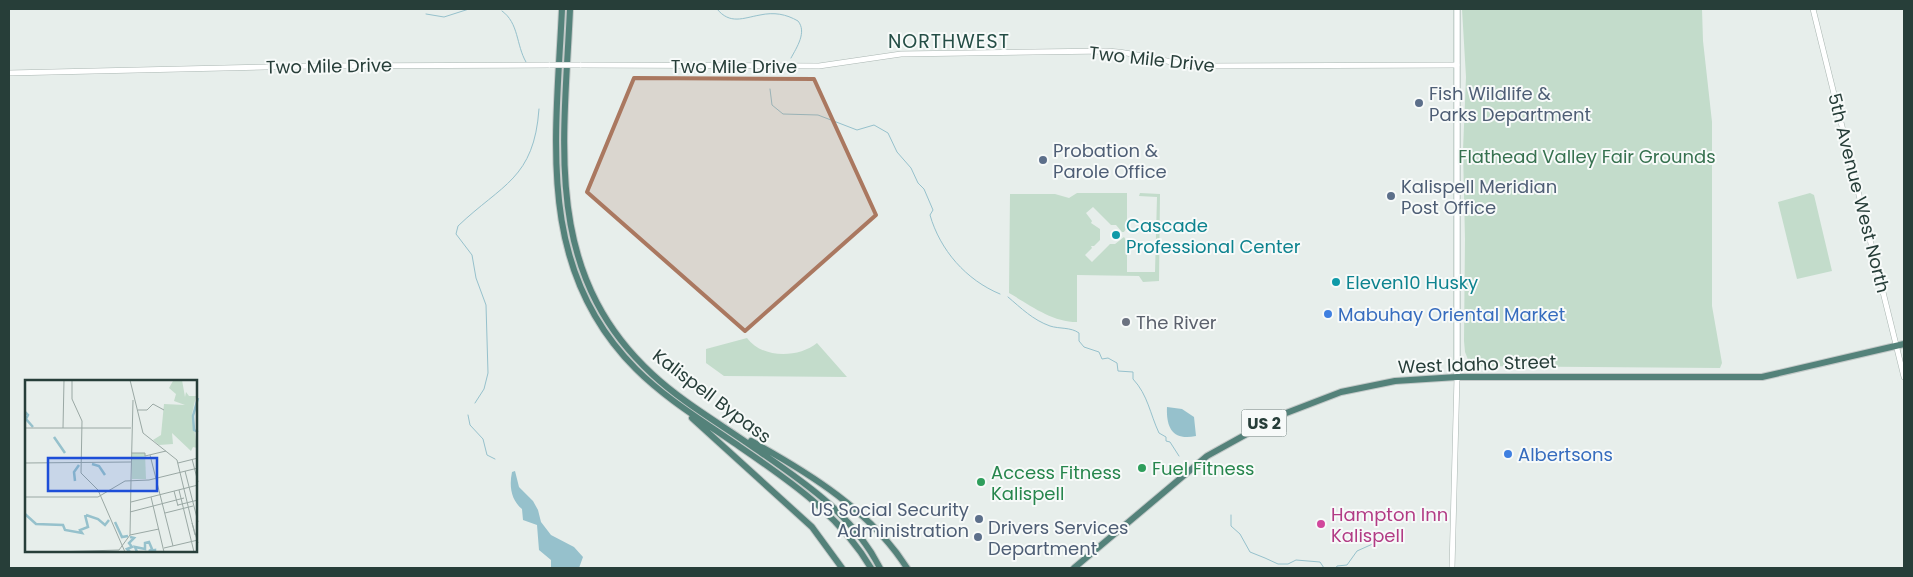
<svg xmlns="http://www.w3.org/2000/svg" width="1913" height="577" viewBox="0 0 1913 577" font-family="Poppins,sans-serif">
<style>
.green{fill:#c3dccb}
.water{fill:#96c1cc}
.lines{fill:none;stroke-linecap:round;stroke-linejoin:round}
.stream{stroke:#96c1cc;stroke-width:1}
.tertiary-casing{stroke:#aab6b2;stroke-width:6}
.secondary-casing{stroke:#a3b5b0;stroke-width:7}
.trunk-casing{stroke:#c3c9c8;stroke-width:8}
.tertiary{stroke:#fff;stroke-width:5}
.secondary{stroke:#fff;stroke-width:5.5}
.trunk{stroke:#54827a;stroke-width:6}
.tertiary-bridge-casing{stroke:#aab6b2;stroke-width:6;stroke-linecap:butt}
.tertiary-bridge{stroke:#fff;stroke-width:5}
.marked{fill:#aa7860;fill-opacity:0.2;stroke:#aa7860;stroke-width:4;stroke-linejoin:round}
.service-dot{fill:#5c6f8a;stroke:#f7faf9;stroke-width:2}
.culture-dot{fill:#0f9aa8;stroke:#f7faf9;stroke-width:2}
.shop-dot{fill:#3f7fe0;stroke:#f7faf9;stroke-width:2}
.worship-dot{fill:#6b7280;stroke:#f7faf9;stroke-width:2}
.leisure-dot{fill:#2e9e5b;stroke:#f7faf9;stroke-width:2}
.hotel-dot{fill:#d1479c;stroke:#f7faf9;stroke-width:2}
.labels{text-anchor:middle;dominant-baseline:central;stroke-width:4;stroke-linejoin:round;paint-order:stroke}
.shield{fill:#f7faf9;stroke:#657673;stroke-width:1}
.shield-label{font-size:16px;font-weight:bold;fill:#273e39}
.street-label{font-size:18px;fill:#273e39;stroke:#f7faf9}
.service-label{font-size:18px;fill:#4e5e75;stroke:#f7faf9;text-anchor:start}
.park-label{font-size:18px;fill:#36714f;stroke:#f7faf9}
.culture-label{font-size:18px;fill:#0d838f;stroke:#f7faf9;text-anchor:start}
.shop-label{font-size:18px;fill:#366cbe;stroke:#f7faf9;text-anchor:start}
.worship-label{font-size:18px;fill:#5b616d;stroke:#f7faf9;text-anchor:start}
.leisure-label{font-size:18px;fill:#27864d;stroke:#f7faf9;text-anchor:start}
.hotel-label{font-size:18px;fill:#b23c85;stroke:#f7faf9;text-anchor:start}
.neighbourhood-label{font-size:19px;letter-spacing:1px;fill:#254e46;stroke:#f7faf9}
.inset-river{fill:none;stroke:#96c1cc;stroke-width:2.5}
.inset-road{fill:none;stroke:#9aa8a4;stroke-width:1}
.view{fill:#1d4ed8;fill-opacity:0.15;stroke:#1d4ed8;stroke-width:2.5}
.inset-edge{fill:none;stroke:#273e39;stroke-width:2.5}
</style>
<rect width="100%" height="100%" fill="#e7eeeb"/>
<!-- green -->
<path class="green" d="M1462,9h240l1,32 9,81v184l10,57 -2,5 -242,-2 -9,-4 -4,-10 -1,-11 1,-102 -2,-89 3,-73z
M1077,193h50v34l-3,5h-2l-6,-7h-5l-18,-18 -7,6 6,8 -1,2 9,6v11l-6,6h-3l1,2 -7,7 7,7 18,-18h5l9,-7 3,5v30h28l2,-75 -18,-1 1,-3 20,1 -1,87 -16,1 -4,-6 -62,-1v47c-25,0 -47,-17 -68,-29l1,-99h45l14,4z
M1810,193l4,2 18,76 -35,8 -19,-77z
M747,338c15,21 52,20 70,5l30,34 -123,-1 -18,-13v-14z"/>
<!-- water -->
<path class="water" d="M1167,407l15,2 12,8 2,19c-23,5 -30,-8 -29,-29z
M515,471l4,16 14,14 5,9 3,12 10,13 23,12 9,10 -4,11h-28v-8l-12,-10 -2,-25 -14,-5 -1,-11c-11,-9 -13,-23 -10,-37z"/>
<g class="lines">
<!-- stream -->
<path class="stream" d="M717,9c13,16 26,9 43,6 14,-3 26,-1 38,6 9,11 -1,26 -7,37
M502,11c17,12 14,34 24,51
M426,14l18,3 25,-8
M770,89l2,16 11,9 35,1 39,15 17,-5 14,8 9,19 14,16 7,15 6,6 9,21 -3,5c10,35 36,65 70,79
M1008,297c13,11 25,23 42,29 9,3 21,1 29,7v8l5,6 15,5 3,7 6,-1 9,5 1,8 15,1v7c15,16 17,35 26,54l7,4v4l4,1 9,14
M475,403l9,-14 4,-16 -2,-68 -10,-27 -4,-23 -16,-21 2,-8c44,-42 76,-47 81,-117
M468,415l2,10 13,14 4,16 8,4
M1231,515v11l9,8 10,18 15,6 13,6h10l8,-4 24,2 4,6
M1336,568l1,-2 10,-1 10,-14 29,-13"/>
<!-- tertiary casing -->
<g class="tertiary-casing">
<path id="tertiary" d="M1813,9l91,368
M580,65l239,1 82,-12 205,-3c32,1 62,13 95,15l256,-1
M9,73l302,-7 239,-1
M1452,568l5,-191"/>
</g>
<!-- secondary casing -->
<g class="secondary-casing">
<path id="secondary" d="M1457,377v-368"/>
</g>
<!-- trunk casing -->
<g class="trunk-casing">
<path id="trunk" d="M562,9c-6,130 -27,259 74,360 28,28 62,49 94,71 54,37 107,71 141,128
M570,9c-6,135 -28,263 82,365 30,28 67,49 101,73 49,34 99,66 127,121
M692,418l120,109 30,41
M751,441c58,32 120,70 156,127
M1074,568l133,-112 74,-41 60,-23 54,-11 62,-4h305l142,-33"/>
</g>
<!-- tertiary -->
<use href="#tertiary" class="tertiary"/>
<!-- secondary -->
<use href="#secondary" class="secondary"/>
<!-- trunk -->
<use href="#trunk" class="trunk"/>
<!-- tertiary-bridge casing -->
<g class="tertiary-bridge-casing">
<path id="tertiary-bridge" d="M550,65h30"/>
</g>
<!-- tertiary-bridge -->
<use href="#tertiary-bridge" class="tertiary-bridge"/>
</g>
<!-- marked area -->
<path class="marked" d="M634,78l180,1 62,136 -131,116 -158,-139z"/>
<!-- markers -->
<g class="service-dot">
<circle cx="1419" cy="103" r="5"/>
<circle cx="1043" cy="160" r="5"/>
<circle cx="1391" cy="196" r="5"/>
<circle cx="979" cy="519" r="5"/>
<circle cx="978" cy="537" r="5"/>
</g>
<g class="culture-dot">
<circle cx="1116" cy="235" r="5"/>
<circle cx="1336" cy="282" r="5"/>
</g>
<g class="shop-dot">
<circle cx="1328" cy="314" r="5"/>
<circle cx="1508" cy="454" r="5"/>
</g>
<circle class="worship-dot" cx="1126" cy="322" r="5"/>
<g class="leisure-dot">
<circle cx="1142" cy="468" r="5"/>
<circle cx="981" cy="482" r="5"/>
</g>
<circle class="hotel-dot" cx="1321" cy="524" r="5"/>
<g class="labels">
<!-- shield labels -->
<rect class="shield" x="1241.5" y="409.5" width="45" height="27" rx="4"/>
<g class="shield-label">
<text x="1264" y="423">US 2</text>
</g>
<!-- street labels -->
<g class="street-label">
<text transform="translate(1152 59) rotate(6)">Two Mile Drive</text>
<text transform="translate(329 66) rotate(-1)">Two Mile Drive</text>
<text x="734" y="66">Two Mile Drive</text>
<text transform="translate(1859 193) rotate(76)">5th Avenue West North</text>
<text transform="translate(1477 364) rotate(-2)">West Idaho Street</text>
<text transform="translate(712 396) rotate(37)">Kalispell Bypass</text>
</g>
<!-- service labels -->
<g class="service-label">
<text x="1429" y="93">Fish Wildlife &amp;<tspan x="1429" dy="21">Parks Department</tspan></text>
<text x="1053" y="150">Probation &amp;<tspan x="1053" dy="21">Parole Office</tspan></text>
<text x="1401" y="186">Kalispell Meridian<tspan x="1401" dy="21">Post Office</tspan></text>
<text x="969" y="509" text-anchor="end">US Social Security<tspan x="969" dy="21">Administration</tspan></text>
<text x="988" y="527">Drivers Services<tspan x="988" dy="21">Department</tspan></text>
</g>
<!-- park labels -->
<g class="park-label">
<text x="1587" y="156">Flathead Valley Fair Grounds</text>
</g>
<!-- culture labels -->
<g class="culture-label">
<text x="1126" y="225">Cascade<tspan x="1126" dy="21">Professional Center</tspan></text>
<text x="1346" y="282">Eleven10 Husky</text>
</g>
<!-- shop labels -->
<g class="shop-label">
<text x="1338" y="314">Mabuhay Oriental Market</text>
<text x="1518" y="454">Albertsons</text>
</g>
<!-- worship labels -->
<g class="worship-label">
<text x="1136" y="322">The River</text>
</g>
<!-- leisure labels -->
<g class="leisure-label">
<text x="1152" y="468">Fuel Fitness</text>
<text x="991" y="472">Access Fitness<tspan x="991" dy="21">Kalispell</tspan></text>
</g>
<!-- hotel labels -->
<g class="hotel-label">
<text x="1331" y="514">Hampton Inn<tspan x="1331" dy="21">Kalispell</tspan></text>
</g>
<!-- neighbourhood labels -->
<g class="neighbourhood-label">
<text x="949" y="41">NORTHWEST</text>
</g>
</g>
<!-- overview -->
<g transform="translate(25 380)">
<rect width="172" height="172" fill="#e7eeeb"/>
<path d="M157,0l3,17 1,-5 3,4h7l-4,18 5,34 -4,-1 -2,4 -19,-18 1,11 -14,1 -6,-5 8,-5 3,-31 21,1 -11,-4 2,-7 -7,-6 4,-7zM107,73h13l1,26h-14z" fill="#c3dccb"/>
<path class="inset-river" d="M173,18l-5,18 1,14 4,2M0,32l3,3 -2,4 7,8M29,57l11,16M67,84l7,2 6,9M50,101l-1,-9 5,-7M0,134l11,10 27,1 2,5 17,3 -2,-3 8,-3 -3,-12M61,135l12,4 7,6 4,-5M90,142l7,15 6,-1M105,172l-3,-3 5,-2 -3,-4 5,-5 -4,-1M112,172l-2,-5 10,2v-6l4,-1 3,7 -3,2 6,-1v2"/>
<path class="inset-road" d="M47,0v19l10,22 -1,52 17,17 27,62M105,0l13,53 34,27 18,75M113,30h9l6,-6 11,6M0,48h106M38,48l1,-48M106,73h14v3l21,-5M125,75l23,91M167,79l6,23M0,83l106,-1M153,83l20,-5M160,91l13,51M106,100l2,-80M154,110l15,62M149,111l4,15M0,117h73l27,-16 24,-1 49,-12M126,117l13,55M106,122l67,-17M153,125l20,-5M105,132l54,-14M140,133l28,-7M167,143l6,20M105,155l1,-55M105,155l29,-6M139,168l34,-8M29,172l65,-2 11,-15"/>
<path class="view" d="M23,78h109v33h-109z"/>
<rect width="172" height="172" class="inset-edge"/>
</g>
<!-- border -->
<rect width="1913" height="577" fill="none" stroke="#273e39" stroke-width="20"/>
</svg>
